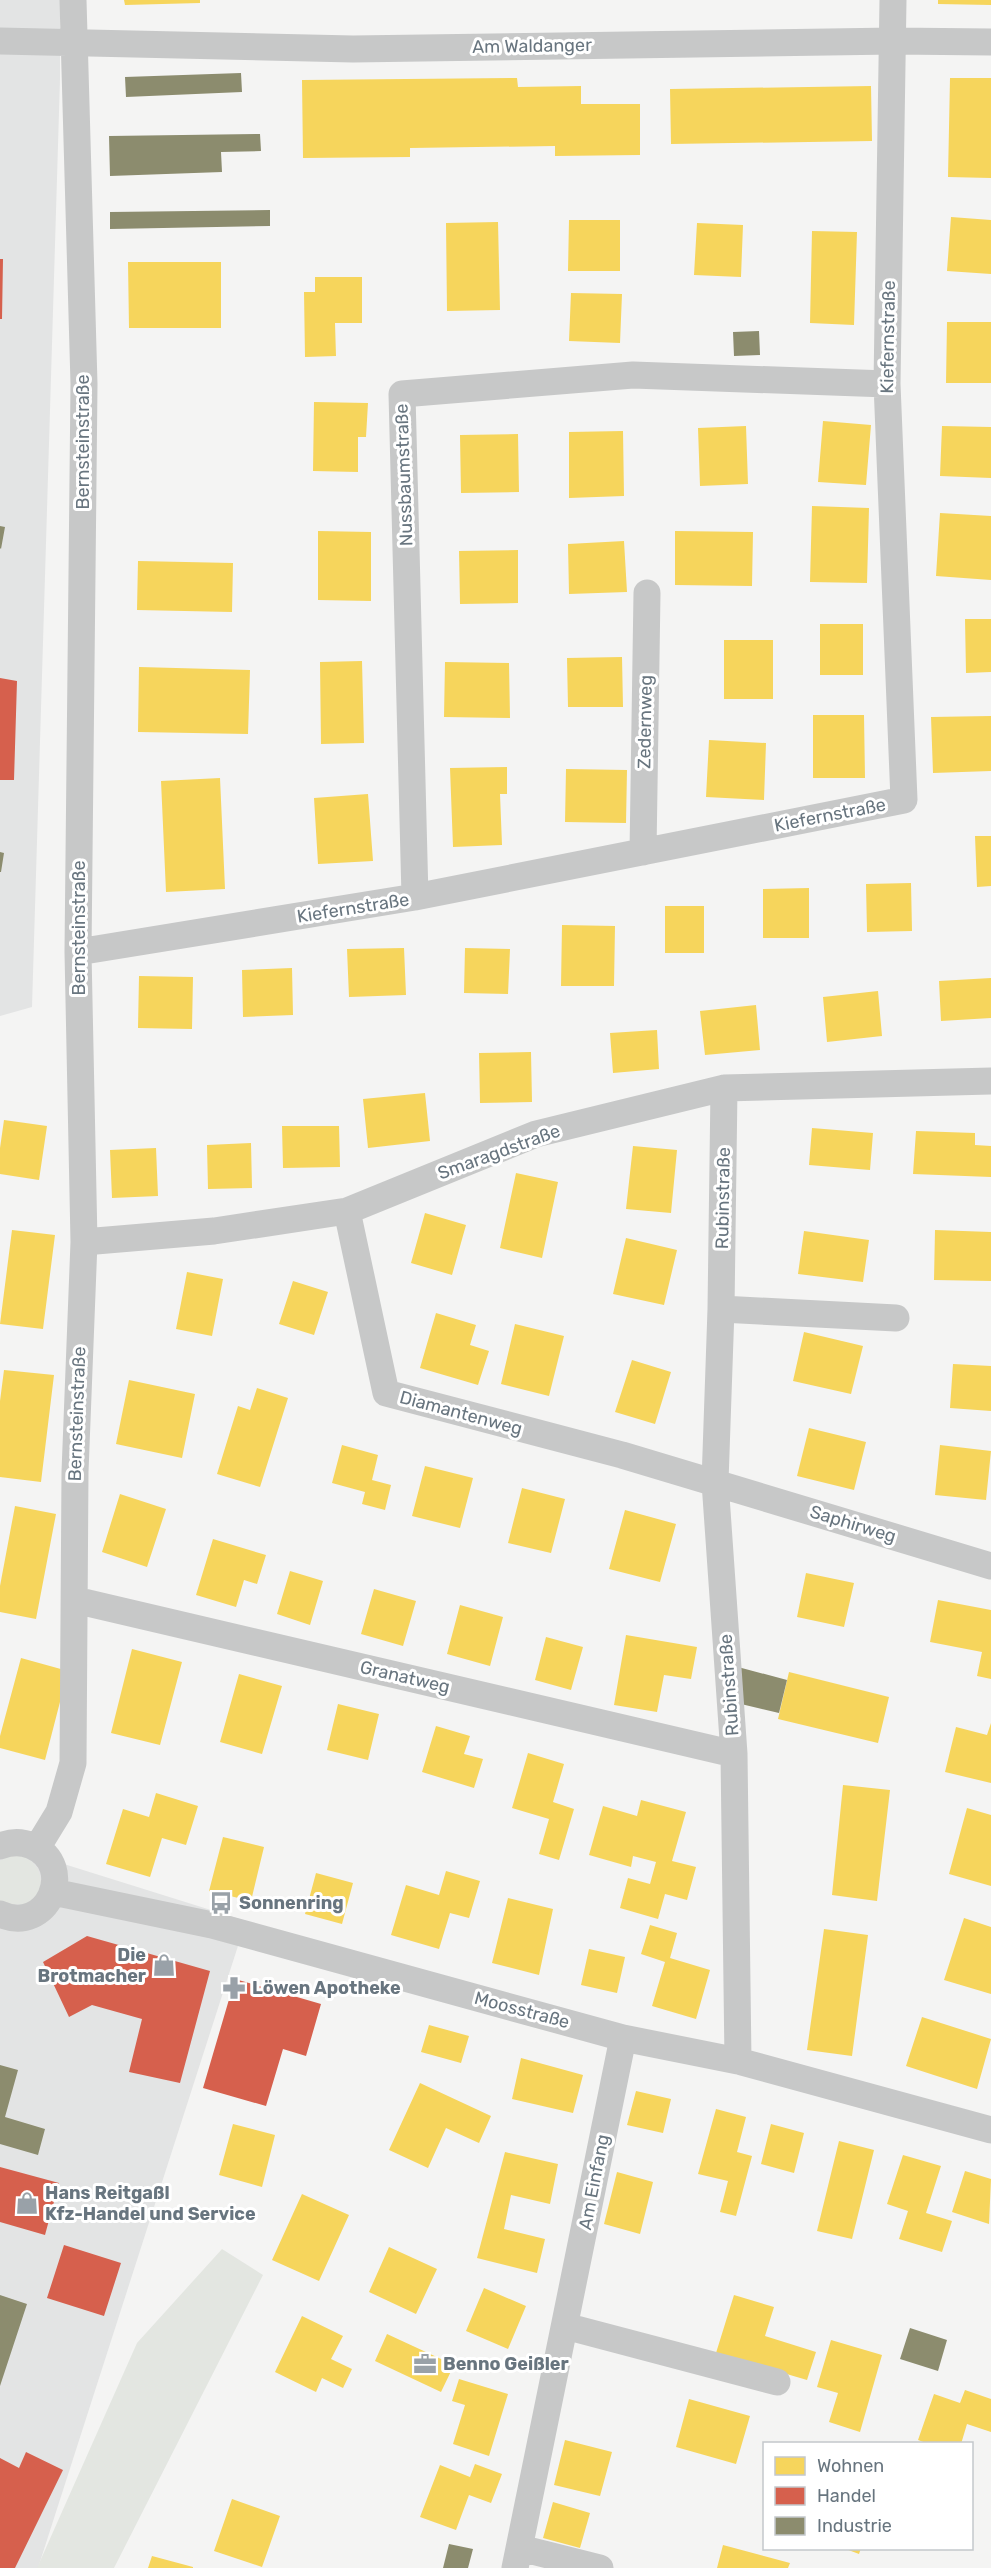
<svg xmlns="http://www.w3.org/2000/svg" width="991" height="2568" viewBox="0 0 991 2568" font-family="Rubik,sans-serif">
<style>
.built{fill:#e3e4e4}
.green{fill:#e3e6e1}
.homes{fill:#f6d55c}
.shops{fill:#d6604d}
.industry{fill:#8c8c6e}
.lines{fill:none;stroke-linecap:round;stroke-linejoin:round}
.minor{stroke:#c7c8c8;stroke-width:27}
.labels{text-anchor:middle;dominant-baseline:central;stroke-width:6;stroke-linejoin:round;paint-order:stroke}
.street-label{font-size:18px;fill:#68757f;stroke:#fff}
.poi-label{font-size:18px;font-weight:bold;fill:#68757f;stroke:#fff;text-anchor:start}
</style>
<rect width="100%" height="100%" fill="#f4f4f3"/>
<!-- built -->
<path class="built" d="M0,0h60v79l-28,928 -32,9z
M0,1844l246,77 -208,647h-38z"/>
<!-- green -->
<path class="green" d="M18,1855c19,5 26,19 21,38l-13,12 -26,-2v-42l9,-5z
M222,2249l41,26 -149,293h-77l100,-225z"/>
<!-- homes -->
<path class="homes" d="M124,0h76v3l-75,2z
M938,0h53v5l-53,-1z
M517,78l1,9 63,-1v18h59v51l-85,1v-10l-145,2v9l-107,1 -1,-78z
M950,78h41v100l-43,-1z
M871,86l1,55 -201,3 -1,-55z
M951,217l40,3v54l-44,-3z
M569,220h51v51h-52z
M498,222l2,88 -53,1 -1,-88z
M697,223l46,2 -2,52 -47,-2z
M812,231l45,1 -3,93 -44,-2z
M128,262h93v66h-92z
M315,277h47v46h-27l1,33 -31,1 -1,-65h11z
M571,293l51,1 -2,49 -51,-2z
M947,322h44v61h-45z
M314,402l54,1 -2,34h-8v35l-45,-1z
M823,421l48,4 -5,60 -48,-3z
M746,426l2,58 -48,2 -2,-58z
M942,426l49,1v51l-51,-2z
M623,431l1,65 -55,2v-66z
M518,434l1,58 -58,1 -1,-58z
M812,506l57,2 -2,75 -57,-1z
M940,513l51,3v64l-55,-4z
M318,531l53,1v69l-53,-1z
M675,531l78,1 -1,54 -77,-1z
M624,541l3,51 -58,2 -1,-50z
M518,550v53l-58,1 -1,-53z
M138,561l95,2 -1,49 -95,-2z
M965,619h26v53l-25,1z
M820,624h43v51h-43z
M724,640h49v59h-49z
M622,657l1,50h-55l-1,-49z
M362,661l2,82 -43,1 -1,-82z
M445,662l64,1 1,55 -66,-1z
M139,667l111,3 -2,64 -110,-2z
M813,715h51l1,63h-52z
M991,716v55l-58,2 -2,-56z
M709,740l57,3 -2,57 -58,-3z
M507,767v27h-7l2,51 -49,2 -3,-79z
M566,769l61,1 -1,53 -61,-1z
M220,778l5,111 -59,3 -5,-111z
M368,794l5,67 -55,3 -4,-66z
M975,836h16v50l-14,1z
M911,883l1,48 -45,1 -1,-48z
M809,888v50h-46v-49z
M665,906h39v47h-39z
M562,925l53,1 -1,60h-53z
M404,948l2,47 -57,2 -2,-48z
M465,948l45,1 -2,45 -44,-1z
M292,968l1,47 -50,2 -1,-47z
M139,976l54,1 -1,52 -54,-1z
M991,978v40l-50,3 -2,-40z
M878,991l4,45 -55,6 -4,-45z
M756,1005l4,45 -55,5 -5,-44z
M657,1030l2,39 -46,4 -3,-40z
M531,1052l1,50 -52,1 -1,-50z
M425,1093l5,48 -62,7 -5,-49z
M4,1120l43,6 -8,54 -39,-6v-26z
M282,1126h57l1,41 -57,1z
M812,1128l61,5 -3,37 -61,-5z
M916,1131l59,2v12l16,1v31l-78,-3z
M251,1143l1,45 -44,1 -1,-44z
M633,1146l44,4 -6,63 -45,-4z
M156,1148l2,48 -46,2 -2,-48z
M516,1173l42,9 -16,76 -42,-10z
M425,1213l41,12 -14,50 -41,-12z
M12,1230l43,5 -12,94 -43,-5z
M935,1230l56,2v49l-57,-1z
M804,1231l65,9 -6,42 -65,-8z
M626,1238l51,12 -13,55 -51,-11z
M187,1272l36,7 -11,57 -36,-7z
M293,1281l35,11 -14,43 -35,-11z
M436,1313l40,12 -6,20 19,6 -11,34 -58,-17z
M515,1324l49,12 -15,60 -48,-12z
M804,1332l59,14 -12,48 -58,-13z
M632,1360l39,12 -16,52 -40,-12z
M953,1364l38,2v45l-41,-3z
M4,1370l50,5 -13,107 -41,-5v-76z
M129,1380l66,14 -13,64 -66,-14z
M257,1388l31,10 -28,89 -43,-13 21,-68 12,4z
M809,1428l57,14 -12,48 -57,-14z
M342,1445l36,10 -6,25 19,5 -6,25 -23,-6 3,-12 -33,-9z
M940,1445l51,6 -5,49 -51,-5z
M425,1466l48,12 -13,50 -48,-12z
M522,1488l43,11 -14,54 -43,-10z
M120,1494l46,15 -19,58 -45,-15z
M15,1506l41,8 -20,105 -36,-7v-26z
M625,1510l51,14 -16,58 -51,-13z
M213,1539l53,16 -9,29 -13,-4 -8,27 -40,-12z
M290,1571l33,10 -13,44 -33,-11z
M806,1573l48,10 -10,44 -47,-10z
M374,1589l42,12 -13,45 -42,-12z
M938,1600l53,10v69l-14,-3 5,-24 -52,-10z
M460,1605l43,12 -13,49 -43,-12z
M626,1635l71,12 -6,32 -27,-4 -7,37 -43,-7z
M546,1637l37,10 -12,43 -36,-10z
M132,1649l50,13 -22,83 -49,-12z
M21,1658l47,13 -23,89 -45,-12v-12z
M789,1672l100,25 -11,46 -100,-24z
M239,1674l43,12 -20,68 -42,-12z
M338,1704l41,10 -11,46 -41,-10z
M991,1723v60l-46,-11 11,-45 31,8z
M436,1726l34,10 -6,18 19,5 -9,29 -52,-16z
M528,1753l36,11 -11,38 21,7 -15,51 -20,-6 10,-35 -37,-11z
M843,1785l47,5 -13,111 -45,-6z
M156,1793l42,13 -12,39 -24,-7 -12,39 -44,-13 17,-55 26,8z
M641,1800l45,12 -14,49 24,6 -9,33 -22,-6 -7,25 -38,-11 8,-30 22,6 6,-22 -23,-6 -2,11 -42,-12 14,-49 34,10z
M967,1808l24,7v71l-42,-12z
M223,1837l41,10 -13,54 -42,-10z
M446,1871l34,10 -11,37 -19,-5 -11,36 -48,-14 15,-50 33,10z
M316,1873l37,10 -11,41 -37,-10z
M508,1898l45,11 -14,66 -47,-12z
M964,1918l27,9v67l-47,-14z
M650,1925l27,8 -7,25 40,12 -14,49 -44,-13 13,-44 -24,-8z
M824,1929l44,6 -16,121 -45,-6z
M589,1949l36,8 -8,36 -36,-8z
M922,2017l69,22 -14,50 -71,-23z
M429,2025l40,11 -8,27 -40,-11z
M521,2058l62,17 -10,38 -61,-14z
M420,2083l71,33 -12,27 -33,-15 -18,40 -39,-18z
M636,2091l35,8 -8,34 -36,-8z
M716,2109l30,8 -9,35 15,4 -16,60 -16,-4 8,-31 -30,-7z
M233,2124l42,11 -13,52 -43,-12z
M771,2124l33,9 -10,40 -33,-9z
M839,2141l35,9 -22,89 -35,-8z
M505,2152l53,12 -8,40 -39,-9 -7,34 41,10 -8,34 -60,-15z
M903,2155l38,11 -15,47 26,8 -10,31 -43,-13 9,-28 -21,-7z
M965,2171l26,8 -2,45 -37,-12z
M617,2172l36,10 -13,52 -36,-10z
M302,2194l47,21 -30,66 -47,-21z
M389,2247l48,22 -21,45 -47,-22z
M484,2288l42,18 -18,43 -42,-18z
M734,2295l40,12 -9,29 51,16 -9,28 -91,-27z
M302,2316l41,20 -12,23 21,10 -9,19 -21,-10 -6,14 -41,-20z
M387,2334l67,31 -13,27 -66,-31z
M831,2340l51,15 -22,77 -31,-10 9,-29 -21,-6z
M459,2379l49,15 -19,62 -36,-12 12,-39 -13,-4z
M965,2390l26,9v33l-24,-8 -6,20h-32l-11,-4 16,-46 26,9z
M689,2399l61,17 -14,48 -60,-17z
M565,2440l47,12 -12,44 -46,-11z
M475,2464l27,10 -11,29 -22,-8 -13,35 -36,-13 20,-52 30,12z
M232,2499l48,17 -18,51 -48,-16z
M553,2502l37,11 -10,35 -37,-10z
M723,2545l67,18 -2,5h-71z
M843,2548h18l-2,6z
M152,2556l41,11v1h-45z"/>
<!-- shops -->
<path class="shops" d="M0,259h3l-1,60h-2z
M0,678l17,3 -3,99h-14z
M87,1936l123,35 -30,112 -51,-11 13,-53 -50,-14 -23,12 -26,-55z
M235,1979l86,25 -15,52 -23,-7 -17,57 -63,-18z
M0,2167l59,16 -14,52 -45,-13z
M64,2245l57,18 -17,53 -57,-18z
M26,2452l37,18 -48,98h-15v-110l19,10z"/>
<!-- industry -->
<path class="industry" d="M241,73l1,19 -116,5 -1,-20z
M260,134l1,17 -40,1 1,20 -112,4 -1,-40z
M270,210v16l-160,3v-17z
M759,331l1,24 -26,1 -1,-24z
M0,526l5,1 -4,22 -1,-1z
M0,852l4,1 -3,19h-1z
M738,1667l49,13 -8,33 -38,-9z
M0,2065l18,5 -13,47 40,12 -7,26 -38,-11z
M0,2295l27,9 -27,82z
M910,2328l37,12 -9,31 -38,-12z
M449,2544l24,5 -5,19h-25z"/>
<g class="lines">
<!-- minor -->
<path class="minor" d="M0,41l353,8 541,-8 97,1
M643,852l4,-259
M415,897l-13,-503 231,-19 254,9
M78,952l337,-55 489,-97 -17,-416 6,-384
M724,1088l-3,221 -6,173 19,272 4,307
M347,1211l39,182 236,62 369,111
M84,1242l130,-11 133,-20 189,-77 188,-46 267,-7
M721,1309l175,9
M75,1600l659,154
M0,1846c10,-4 21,-5 32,0 46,20 15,90 -32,68
M37,1848l22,-36 14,-49 2,-291 9,-230 -6,-290 6,-568 -11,-384
M53,1892l159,33 411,113 115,23 253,69
M565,2326l212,56
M520,2548l80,20
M515,2568l108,-530"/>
</g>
<!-- icons -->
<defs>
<g id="bus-bare" transform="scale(1.8)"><path d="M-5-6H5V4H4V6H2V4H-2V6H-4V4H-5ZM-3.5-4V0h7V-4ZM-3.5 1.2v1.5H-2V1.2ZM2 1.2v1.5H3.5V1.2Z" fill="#99a1a8" stroke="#fff" stroke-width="2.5" paint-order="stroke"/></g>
<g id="shop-bare" transform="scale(1.8)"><path d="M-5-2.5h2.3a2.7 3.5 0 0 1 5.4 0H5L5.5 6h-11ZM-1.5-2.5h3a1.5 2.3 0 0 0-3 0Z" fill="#99a1a8" stroke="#fff" stroke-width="2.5" paint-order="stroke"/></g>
<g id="pharmacy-bare" transform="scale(1.8)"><path d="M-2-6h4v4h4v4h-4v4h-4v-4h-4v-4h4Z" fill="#99a1a8" stroke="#fff" stroke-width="2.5" paint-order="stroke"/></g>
<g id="office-bare" transform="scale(1.8)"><path d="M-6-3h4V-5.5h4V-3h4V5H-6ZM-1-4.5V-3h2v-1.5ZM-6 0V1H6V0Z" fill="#99a1a8" stroke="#fff" stroke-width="2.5" paint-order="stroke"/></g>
</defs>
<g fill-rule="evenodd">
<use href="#bus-bare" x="221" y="1903"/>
<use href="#shop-bare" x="164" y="1965"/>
<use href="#pharmacy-bare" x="234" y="1988"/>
<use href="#shop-bare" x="27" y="2203"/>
<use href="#office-bare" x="425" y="2364"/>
</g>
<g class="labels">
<!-- street labels -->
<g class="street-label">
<text transform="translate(532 46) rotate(-1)">Am Waldanger</text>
<text transform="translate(888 337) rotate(-89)">Kiefernstraße</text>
<text transform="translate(83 442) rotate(-90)">Bernsteinstraße</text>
<text transform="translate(404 475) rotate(-92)">Nussbaumstraße</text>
<text transform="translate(645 722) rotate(-89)">Zedernweg</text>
<text transform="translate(830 815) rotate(-11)">Kiefernstraße</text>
<text transform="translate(353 908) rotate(-9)">Kiefernstraße</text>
<text transform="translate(79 928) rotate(-90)">Bernsteinstraße</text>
<text transform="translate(499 1152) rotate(-20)">Smaragdstraße</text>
<text transform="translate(723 1198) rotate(-89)">Rubinstraße</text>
<text transform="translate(461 1413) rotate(15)">Diamantenweg</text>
<text transform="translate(77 1414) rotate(-88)">Bernsteinstraße</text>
<text transform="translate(853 1524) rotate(17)">Saphirweg</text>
<text transform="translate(405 1677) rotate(13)">Granatweg</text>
<text transform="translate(729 1685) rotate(-94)">Rubinstraße</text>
<text transform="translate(522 2010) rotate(15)">Moosstraße</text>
<text transform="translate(594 2182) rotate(-79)">Am Einfang</text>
</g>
<!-- poi labels -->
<g class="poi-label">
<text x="239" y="1903">Sonnenring</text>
<text x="146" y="1955" text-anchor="end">Die<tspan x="146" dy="21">Brotmacher</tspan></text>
<text x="252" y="1988">Löwen Apotheke</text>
<text x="45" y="2193">Hans Reitgaßl<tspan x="45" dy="21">Kfz-Handel und Service</tspan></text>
<text x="443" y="2364">Benno Geißler</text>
</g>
</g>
<!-- legend -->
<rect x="763" y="2442" width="210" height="108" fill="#ffffff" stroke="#c3c8cc" stroke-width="1.5"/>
<rect x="775" y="2457" width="30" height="18" fill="#f6d55c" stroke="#c3c8cc" stroke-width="1.5"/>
<text x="817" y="2472" font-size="18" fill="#68757f">Wohnen</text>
<rect x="775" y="2487" width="30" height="18" fill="#d6604d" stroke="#c3c8cc" stroke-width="1.5"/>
<text x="817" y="2502" font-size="18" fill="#68757f">Handel</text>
<rect x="775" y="2517" width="30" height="18" fill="#8c8c6e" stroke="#c3c8cc" stroke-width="1.5"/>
<text x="817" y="2532" font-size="18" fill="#68757f">Industrie</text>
</svg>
